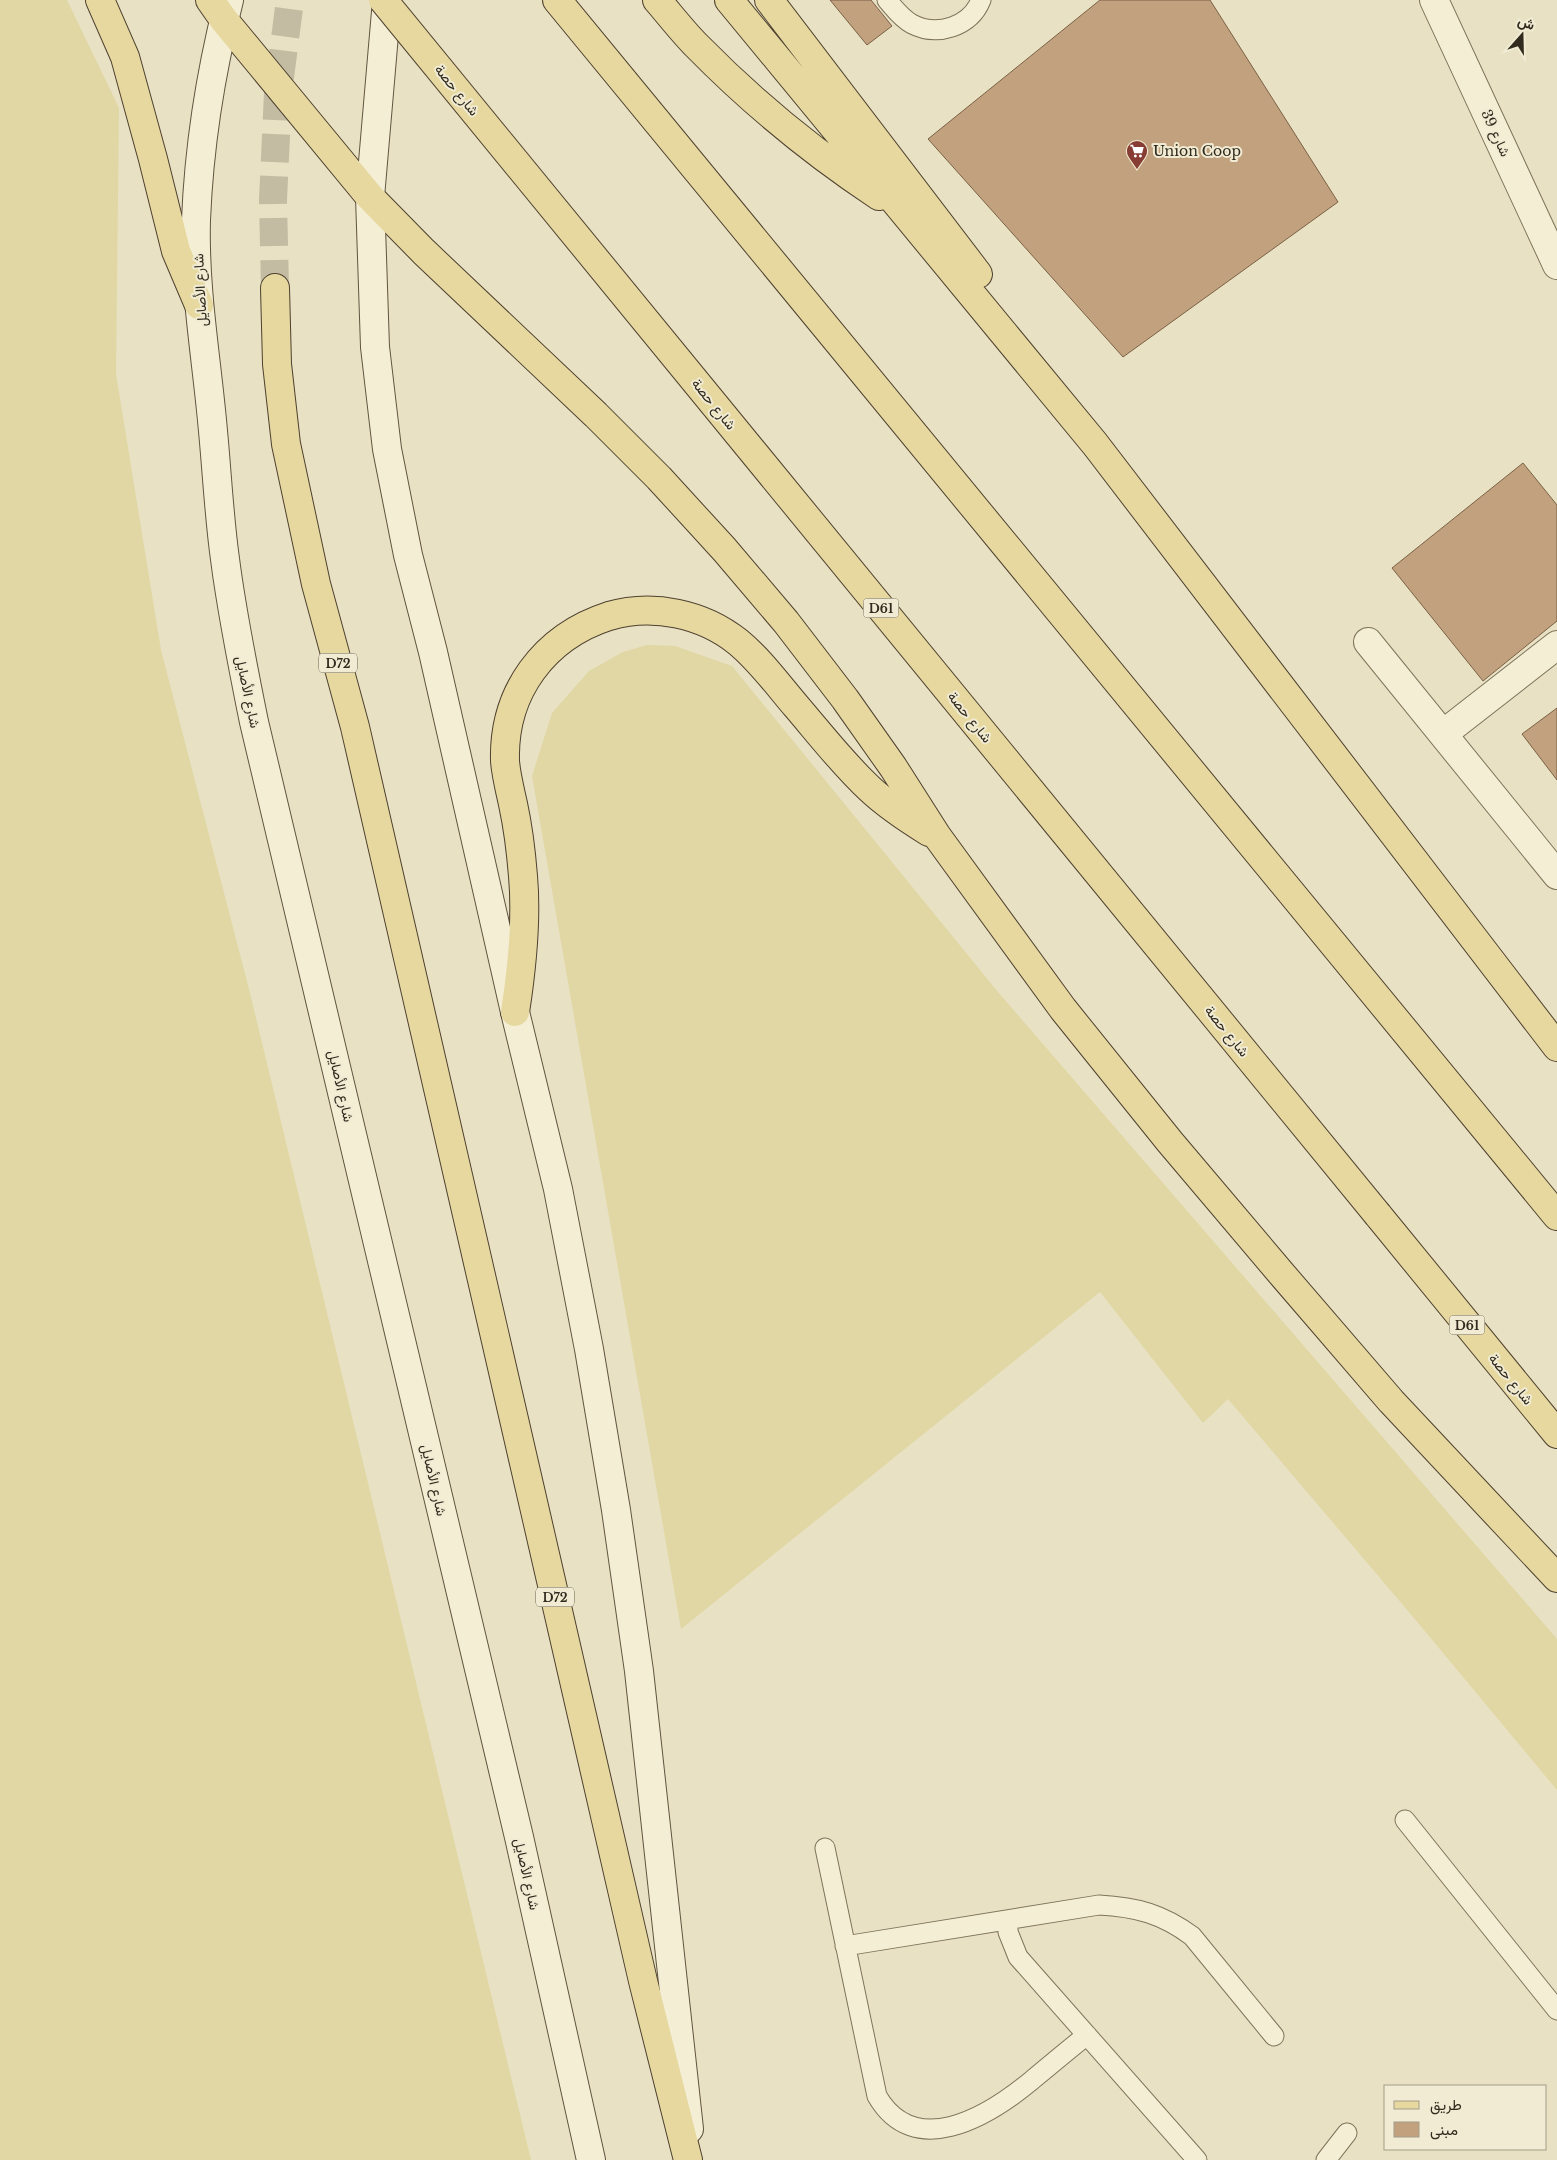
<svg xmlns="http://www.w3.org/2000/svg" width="1557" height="2160" viewBox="0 0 1557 2160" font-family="'Libre Baskerville',Vazirmatn,serif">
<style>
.sand{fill:#e0d7a4}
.building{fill:#c1a17e;stroke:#7b6145}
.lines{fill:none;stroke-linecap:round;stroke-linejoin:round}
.primary-tunnel{stroke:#c3bca2;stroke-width:28;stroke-dasharray:28 14;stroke-linecap:butt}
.lane-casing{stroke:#7f735c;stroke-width:21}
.street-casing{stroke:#7f735c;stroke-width:30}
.secondary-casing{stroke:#61543f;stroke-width:30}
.primary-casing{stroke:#4e4130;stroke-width:30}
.lane{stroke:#f4eed5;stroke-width:19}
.street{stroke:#f4eed5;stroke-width:28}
.secondary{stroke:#f4eed5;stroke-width:28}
.primary{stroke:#e6d89f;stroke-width:28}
.primary-bridge-casing{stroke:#4e4130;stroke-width:30;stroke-linecap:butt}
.primary-bridge{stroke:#e6d89f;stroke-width:28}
.labels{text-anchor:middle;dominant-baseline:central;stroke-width:4;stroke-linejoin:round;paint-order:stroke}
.shield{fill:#f0ebd2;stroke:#6a6454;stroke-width:1}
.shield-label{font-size:12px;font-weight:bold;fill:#312a1e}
.street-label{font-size:14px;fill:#312a1e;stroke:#f0ebd2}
.poi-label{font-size:14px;fill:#312a1e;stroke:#f0ebd2;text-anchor:start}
</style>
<rect width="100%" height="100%" fill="#e8e1c3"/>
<!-- sand -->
<path class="sand" d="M0,0h67l52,108 -3,266 45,276 89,343 281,1167h-531z
M647,645l28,1 57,20 266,326 559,647v151l-143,-172 -186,-219 -25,24 -103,-131 -419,337 -149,-853 20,-63 37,-42 34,-19z"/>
<!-- building -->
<path class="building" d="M830,0h41l21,26 -25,19z
M1100,0h110l128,202 -215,155 -195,-218z
M1523,463l34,42v116l-74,60 -91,-113z
M1557,708v72l-35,-46z"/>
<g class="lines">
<!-- primary-tunnel -->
<path class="primary-tunnel" d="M275,288l-2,-88 5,-107 12,-93"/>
<!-- lane casing -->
<g class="lane-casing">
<path id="lane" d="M887,0c8,9 14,18 25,24 25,13 58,3 69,-24
M1405,1820l152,190
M825,1848l52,248c37,64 109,22 154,-15 18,-15 37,-31 56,-46
M1008,1920v12l10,25 179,203
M845,1946l254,-41c38,2 63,9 93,31l82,100
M1326,2160l21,-27"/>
</g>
<!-- street casing -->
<g class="street-casing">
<path id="street" d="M1434,0l123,265
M1368,642l189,233
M1443,734l114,-89"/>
</g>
<!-- secondary casing -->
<g class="secondary-casing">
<path id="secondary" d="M229,0c-18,71 -30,146 -33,220 -2,71 11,141 17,211 4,42 6,85 12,128 7,55 18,109 29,163l265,1115 72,323
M387,0l-17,197 5,150 12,102 21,106 25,97 82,360 43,177 31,160 27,161 23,161 50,458"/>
</g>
<!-- primary casing -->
<g class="primary-casing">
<path id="primary" d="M100,0l25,57 28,102 23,92 23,54
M210,0l14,20 146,177 54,55 172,163 63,63 65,71 62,73 59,77 48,68 44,69 126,173 107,133 110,130 111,129 166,177
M557,0l1000,1216
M657,0c13,15 26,32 40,46 55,56 117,107 182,150
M729,0l366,444 462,603
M769,0l209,274
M275,288l2,76 9,80 30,140 39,143 288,1254 45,179
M515,1012c7,-45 12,-91 8,-136 -2,-25 -5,-49 -10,-72 -3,-14 -7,-29 -8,-43 -2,-69 39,-124 104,-145 44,-13 94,-2 129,26 22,18 40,43 58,64 24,28 47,58 74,83 18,17 38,30 59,43
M1378,1215l179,219"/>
</g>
<!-- lane -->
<use href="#lane" class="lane"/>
<!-- street -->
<use href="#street" class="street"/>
<!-- secondary -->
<use href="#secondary" class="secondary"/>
<!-- primary -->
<use href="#primary" class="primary"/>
<!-- primary-bridge casing -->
<g class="primary-bridge-casing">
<path id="primary-bridge" d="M383,0l995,1215"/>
</g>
<!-- primary-bridge -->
<use href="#primary-bridge" class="primary-bridge"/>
</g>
<!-- icons -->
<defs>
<g id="supermarket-pin" transform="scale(1.125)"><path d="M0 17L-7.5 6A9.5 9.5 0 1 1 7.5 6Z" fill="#873d34" stroke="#f0ebd2"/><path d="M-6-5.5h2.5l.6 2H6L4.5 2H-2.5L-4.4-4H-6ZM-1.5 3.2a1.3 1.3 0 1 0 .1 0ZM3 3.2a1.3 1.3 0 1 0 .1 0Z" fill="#fff"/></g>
</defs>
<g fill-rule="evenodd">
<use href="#supermarket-pin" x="1137" y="151"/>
</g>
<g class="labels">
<!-- shield labels -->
<g class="shield">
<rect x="863.5" y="598.5" width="35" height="19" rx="4"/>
<rect x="319" y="653.5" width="38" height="19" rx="4"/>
<rect x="1449.5" y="1315.5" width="35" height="19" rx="4"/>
<rect x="536" y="1587.5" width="38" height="19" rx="4"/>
</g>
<g class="shield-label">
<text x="881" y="608">D61</text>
<text x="338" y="663">D72</text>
<text x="1467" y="1325">D61</text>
<text x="555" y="1597">D72</text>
</g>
<!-- street labels -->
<g class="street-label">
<text transform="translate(457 90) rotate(51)">شارع حصة</text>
<text transform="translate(1496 133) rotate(65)">شارع 39</text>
<text transform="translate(200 290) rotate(-93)">شارع الأصايل</text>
<text transform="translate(714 404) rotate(51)">شارع حصة</text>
<text transform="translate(248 692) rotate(78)">شارع الأصايل</text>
<text transform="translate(970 717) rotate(51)">شارع حصة</text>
<text transform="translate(1227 1031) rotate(51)">شارع حصة</text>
<text transform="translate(341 1086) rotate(77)">شارع الأصايل</text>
<text transform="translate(1511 1379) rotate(51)">شارع حصة</text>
<text transform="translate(434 1480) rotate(77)">شارع الأصايل</text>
<text transform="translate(527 1874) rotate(77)">شارع الأصايل</text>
</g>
<!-- poi labels -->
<g class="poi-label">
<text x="1153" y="151">Union Coop</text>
</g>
</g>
<!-- legend -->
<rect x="1384" y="2085" width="162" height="65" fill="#f0ebd2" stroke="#a49e8a"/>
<rect x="1394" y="2101" width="25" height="8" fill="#e6d89f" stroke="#a49e8a"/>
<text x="1430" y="2110" font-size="15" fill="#312a1e">طريق</text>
<rect x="1394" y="2122" width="25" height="15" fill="#c1a17e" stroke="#a49e8a"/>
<text x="1430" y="2135" font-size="15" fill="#312a1e">مبنى</text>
<!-- north arrow -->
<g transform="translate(1522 35) rotate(20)" stroke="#f0ebd2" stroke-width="4" paint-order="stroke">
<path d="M0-4L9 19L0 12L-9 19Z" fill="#312a1e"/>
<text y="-8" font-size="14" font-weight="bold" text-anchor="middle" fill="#312a1e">ش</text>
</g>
</svg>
